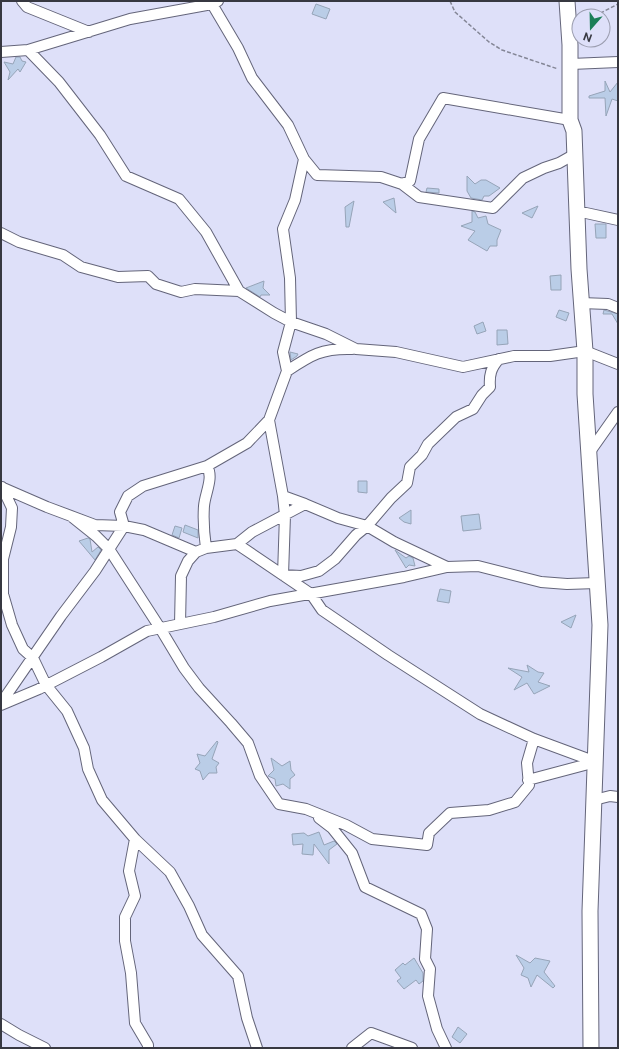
<svg xmlns="http://www.w3.org/2000/svg" width="619" height="1049" viewBox="0 0 619 1049" font-family="'Public Sans',sans-serif">
<style>
.building{fill:#bacde7;stroke:#96a4b8}
.lines{fill:none;stroke-linecap:round;stroke-linejoin:round}
.street-casing{stroke:#64657a;stroke-width:12}
.secondary-casing{stroke:#64657a;stroke-width:17}
.path{stroke:#848696;stroke-width:1.5;stroke-dasharray:4 2;stroke-linecap:butt}
.street{stroke:#fff;stroke-width:10}
.secondary{stroke:#fff;stroke-width:15}
</style>
<rect width="100%" height="100%" fill="#dee0f9"/>
<!-- building -->
<path class="building" d="M316,4l14,5 -4,10 -14,-5z
M16,57h4l2,4 4,1 -6,10 -2,-3 -10,11 2,-8 -6,-10 9,2z
M605,81l5,11 8,-10v19l-6,-2 -6,17 -1,-18h-16v-2l16,-5z
M467,176l8,8 6,-4h5l14,8 -11,8h-5l-2,4 -11,-2 -4,-7z
M427,188l12,1v4l-13,-1z
M394,198l2,15 -13,-11z
M354,201l-5,26h-3l-1,-20z
M538,206l-6,12 -10,-5z
M472,211l3,1 3,6 8,-2 2,8 13,6 -4,10v6h-7l-3,5 -19,-11 7,-9 -14,-5 11,-4z
M595,224h11v14h-10z
M561,275v15h-10l-1,-14z
M264,281l-1,7 7,7h-9l-1,2 -14,-9z
M559,310l10,3 -3,8 -10,-4z
M604,310l14,4v10l-6,-10h-9z
M483,322l3,9 -9,3 -3,-8z
M497,330h10l1,14 -11,1z
M290,352l8,2 -1,2 -6,4z
M358,481h9v12l-9,-1z
M411,510v14l-7,-2 -5,-4z
M479,514l2,15 -18,2 -2,-15z
M185,525l13,5v8l-15,-6z
M175,526l7,2 -3,10 -7,-3z
M88,538l2,1 2,13 6,-5 3,3 -6,10 -16,-19z
M395,550l11,8 3,-2 4,2 2,8 -6,-1 -3,3z
M440,589l11,2 -2,12 -12,-2z
M576,615l-5,13 -10,-6z
M527,665l11,7 6,1 -6,9 12,4 -16,8 -7,-11 -13,7 8,-13 -14,-9 21,4z
M217,741l1,1 -6,17 7,4 -3,4 1,6h-8l-6,7 -3,-9 -5,-2 5,-6 -3,-9 8,2z
M271,758l11,8 8,-5 1,9 4,5 -5,4v10l-7,-5 -7,2 -1,-7 -7,-3 6,-6z
M319,832l5,13 10,-4 3,3 -8,6v14l-15,-20 -1,11 -11,-1 1,-10 -10,1 -1,-11 12,-1 4,3z
M516,955l14,8 5,-5 15,3 -6,11 11,14 -2,2 -16,-13 -6,12 -3,-9 -7,-3 3,-7z
M414,958l9,15v8l-4,3 -3,-4 -12,9 -7,-8 4,-3 -6,-8 8,-7 2,2z
M458,1027l9,7 -7,9 -8,-6z"/>
<g class="lines">
<!-- street casing -->
<g class="street-casing">
<path id="street" d="M22,1l5,6 62,25
M212,4l26,44 14,30 36,47 16,34 13,16 64,2 21,7 8,-3 9,-42 24,-41 127,22
M28,50l31,32 41,53 26,41 53,23 27,33 33,59
M1,52l27,-2 102,-31 82,-15 6,-3
M571,64l47,-2
M304,159l-9,41 -12,29 7,49 1,44 35,12 30,15 40,3 67,15 51,-11h36l35,-5 33,13
M402,184l17,13 74,11 30,-30 21,-10 15,-5 16,-9
M577,213h9l32,7
M1,233l18,9 44,13 18,12 37,10 30,-1 8,8 25,8 14,-3 44,2 35,22 17,9 -8,30 4,19 -18,49 14,76 22,8
M581,303l27,1 10,4
M287,371c24,-16 35,-23 65,-22
M589,453l29,-41
M1,487l46,20 48,18 29,1 20,4 52,22
M2,487l10,21 -1,19 -8,32v35l9,31 11,24 10,9 13,27 21,26 17,37 4,21 14,31 33,39 -6,32 6,25 -10,21v24l6,32 4,50 13,22v3
M283,496l2,19 -2,60 18,1 18,-5 16,-12 21,-24 11,-9 24,-28 16,-15 3,-16 12,-12 6,-11 28,-27 17,-8 9,-14 8,-8c-1,-12 1,-19 9,-28
M71,516l25,20 13,13 51,79 24,40 15,20 32,35 17,20 12,33 19,28 27,5 40,16 26,14 55,6 2,-12 21,-20 39,-3 26,-8 14,-17 -2,-22 7,-24
M237,544l74,50 11,16 66,45 92,59 54,25 62,23
M206,548c-2,-14 -3,-28 -2,-42 1,-13 10,-28 3,-40
M180,624l1,-48 7,-15 8,-9 10,-4 31,-4 15,-12 53,-28 33,14 29,8 27,16 53,25
M1,703l60,-87 34,-45 29,-45 -4,-14 8,-16 15,-10 64,-20 40,-23 22,-23
M1,705l38,-16 62,-32 46,-26 67,-14 56,-16 134,-24 43,-10 31,-1 63,16 26,2 30,-1
M528,780l68,-18
M594,800l16,-4 8,1
M319,818l13,10 20,25 13,34 56,27 6,15 -2,30 5,10 -2,27 9,33 9,19
M135,839l35,33 19,34 13,29 36,41 9,42 10,30
M1,1024l18,11 26,13
M352,1048l19,-15 41,15"/>
</g>
<!-- secondary casing -->
<g class="secondary-casing">
<path id="secondary" d="M567,1l3,44v75l4,11 5,138 6,82v43l15,231 -10,286 1,137"/>
</g>
<!-- path -->
<path class="path" d="M450,1l5,11 34,30 13,8 56,19
M595,16l23,-12"/>
<!-- street -->
<use href="#street" class="street"/>
<!-- secondary -->
<use href="#secondary" class="secondary"/>
</g>
<!-- border -->
<rect width="619" height="1049" fill="none" stroke="#373841" stroke-width="4"/>
<!-- north arrow -->
<g transform="translate(591 28) rotate(200)"><circle r="19" fill="#dee0f9" stroke="#9b9daf"/>
<path d="M0-3L7 15L0 10L-7 15Z" fill="#1b7f58"/>
<text y="-6" font-size="11" font-weight="bold" text-anchor="middle" fill="#373841">N</text>
</g>
</svg>
